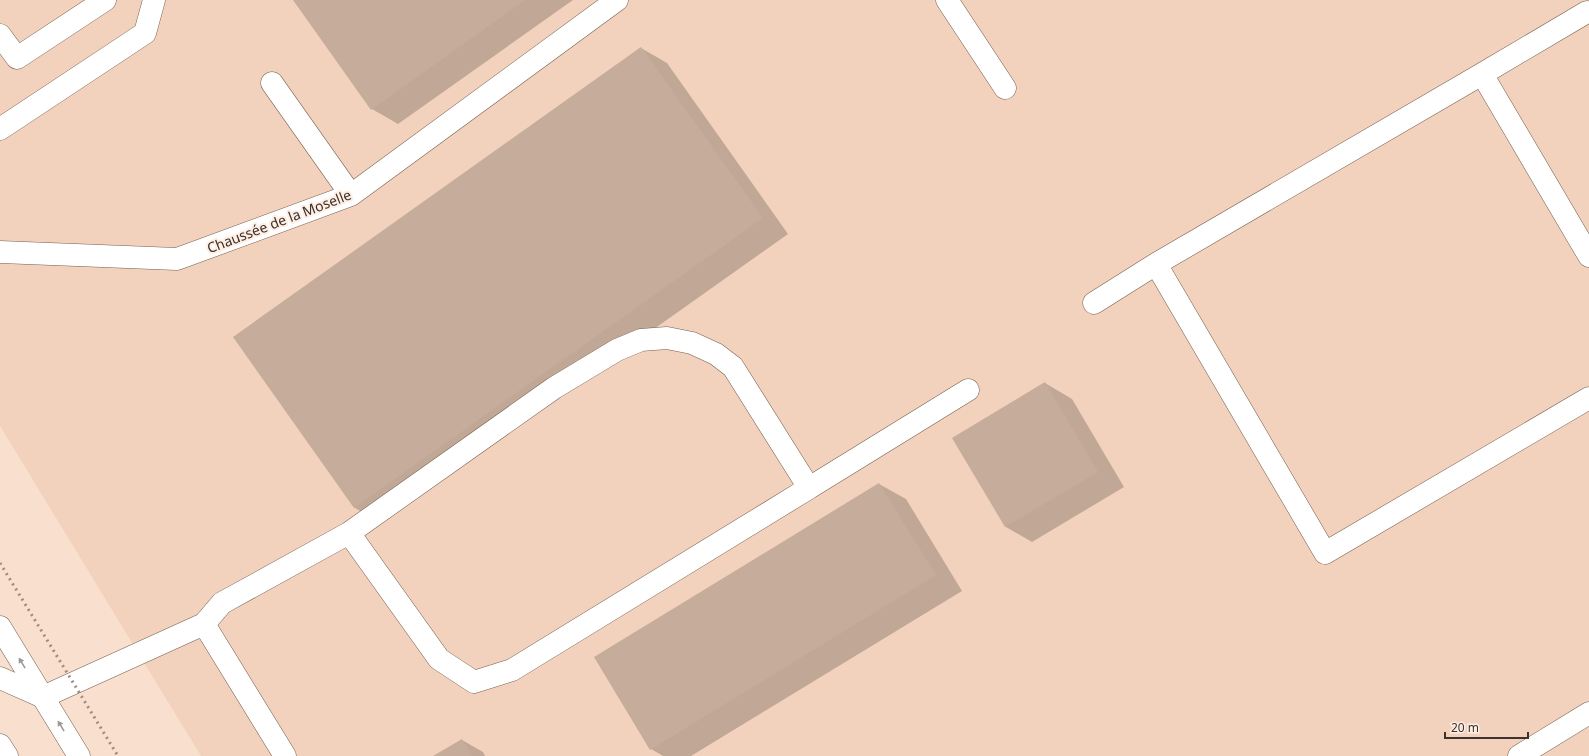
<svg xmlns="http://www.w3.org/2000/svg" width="1589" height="756" viewBox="0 0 1589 756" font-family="'Noto Sans',sans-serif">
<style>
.built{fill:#f2d2bc}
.shadow{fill:#0003}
.building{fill:#c5ac9b}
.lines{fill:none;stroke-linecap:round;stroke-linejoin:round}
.minor-casing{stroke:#765f50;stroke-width:23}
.major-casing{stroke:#765f50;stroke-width:23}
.minor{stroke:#fff;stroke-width:22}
.major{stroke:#fff;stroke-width:22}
.rail{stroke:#9f8c80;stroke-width:3;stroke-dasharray:2 4;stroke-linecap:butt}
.oneway{fill:#9e9896}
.labels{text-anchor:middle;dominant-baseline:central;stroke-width:4;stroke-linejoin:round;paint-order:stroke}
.street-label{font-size:14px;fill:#3d322c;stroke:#feeee4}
</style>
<rect width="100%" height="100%" fill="#f9dfcd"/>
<!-- built -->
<path class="built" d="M0,0h1589v756h-1388l-201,-330z"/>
<!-- shadow -->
<path class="shadow" d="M295,0h278l-175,124 -26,-15z
M641,48l26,15 121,171 -350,248 -62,38 -21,-12 -121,-171z
M1045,383l27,16 52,88 -92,55 -26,-15 -53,-89z
M879,484l27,15 56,92 -271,165h-28l-12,-7z
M462,740l21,12 2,4h-50z"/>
<!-- building -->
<path class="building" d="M293,0h232l-154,110z
M641,47l122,171 -409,290 -121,-171z
M1045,382l53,90 -93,55 -53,-89z
M879,483l57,92 -286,175 -56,-93z
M462,739l10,17h-39z"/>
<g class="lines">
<!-- minor casing -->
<g class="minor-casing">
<path id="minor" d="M947,0l58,88
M1587,12l-105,62 107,182
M0,35l17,23 88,-58
M272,83l79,112
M0,129l145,-96 9,-33
M0,252l177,7 174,-64 266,-195
M1156,264l169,289 264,-155
M1094,303l62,-39 326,-190
M809,488l159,-98
M204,624l18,-21 127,-70 90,126 35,23 38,-12 297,-182 -76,-121 -17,-13 -24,-11 -25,-5 -26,2 -24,10 -63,38 -205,145
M0,678l43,19 161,-73 81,132
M1519,756l70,-43"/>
</g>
<!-- major casing -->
<g class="major-casing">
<path id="major" d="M0,627l79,129
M0,745l7,11"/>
</g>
<!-- minor -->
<use href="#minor" class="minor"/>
<!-- major -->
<use href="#major" class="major"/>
<!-- rail -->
<path class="rail" d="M0,563l118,193"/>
</g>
<!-- one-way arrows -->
<defs><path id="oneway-solid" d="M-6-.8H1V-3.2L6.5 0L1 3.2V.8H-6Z"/></defs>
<g class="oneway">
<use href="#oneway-solid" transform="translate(22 663) rotate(-121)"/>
<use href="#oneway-solid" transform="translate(61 726) rotate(-121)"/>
</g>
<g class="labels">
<!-- street labels -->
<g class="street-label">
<text transform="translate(279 221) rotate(-21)">Chaussée de la Moselle</text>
</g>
</g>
<!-- scale -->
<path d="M1445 732v6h83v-6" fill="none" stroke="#3d322c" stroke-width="2"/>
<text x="1451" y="732" font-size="12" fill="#3d322c" stroke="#feeee4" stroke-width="3" paint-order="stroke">20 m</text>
</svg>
